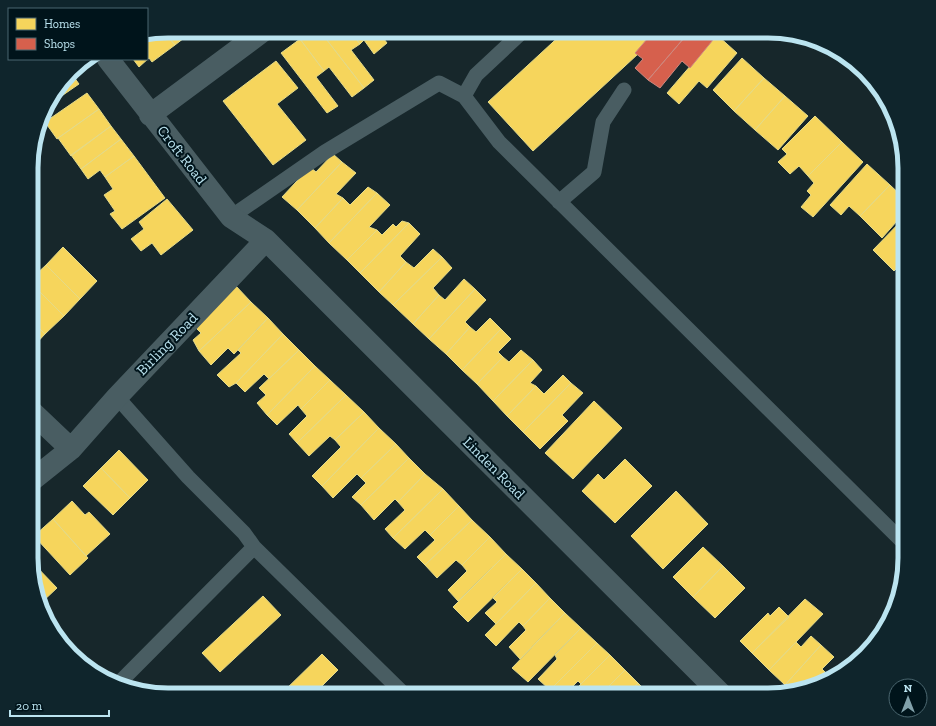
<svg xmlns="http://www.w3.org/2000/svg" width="936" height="726" viewBox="0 0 936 726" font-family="'Zilla Slab',serif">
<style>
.homes{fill:#f6d55c;stroke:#e4da88}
.shops{fill:#d6604d;stroke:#ce887e}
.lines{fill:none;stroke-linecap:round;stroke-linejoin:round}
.service{stroke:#495d62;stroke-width:15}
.minor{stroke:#495d62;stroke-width:22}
.labels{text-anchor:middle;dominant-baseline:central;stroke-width:4;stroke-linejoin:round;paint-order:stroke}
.street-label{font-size:15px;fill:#bbe4f0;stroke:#00141b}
.rim{fill:none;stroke:#bbe4f0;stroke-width:5}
</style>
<rect width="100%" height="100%" fill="#17272b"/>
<!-- homes -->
<path class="homes" d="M193,31l-18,14 -11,-13 4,-1z
M311,31h9l44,57 -12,9 -23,-30 -5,4 -24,-32z
M320,31h30l10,13 -9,6 23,30 -10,8z
M350,31h28l9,12 -13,11 -10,-14 -4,4z
M565,31h76l10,11 -118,109 -45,-49z
M164,32l11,13 -23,17 -3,-4 -10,9 -6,-8h14v-25z
M717,35l20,18 -30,35 -8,-7 -20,23 -12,-11z
M300,39l24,32 -8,6 22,29 -11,7 -46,-60z
M742,58l22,20 -30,33 -21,-21z
M276,61l22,27 -21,16 29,36 -33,25 -50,-64z
M71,73l8,11 -29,20 -1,-4z
M764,78l21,18 -30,34 -21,-19z
M87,93l12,16 -42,30 -12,-17z
M785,96l23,20 -30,34 -23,-20z
M99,109l12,17 -40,30 -13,-18z
M815,116l27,26 -34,34 -9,-10 -9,8 -12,-12 9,-8 -5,-5z
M111,126l10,13 -40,30 -10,-14z
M121,139l13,17 -29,21 -5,-7 -12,9 -7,-10z
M842,142l21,20 -50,55 -12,-10 10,-12 -4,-4 7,-8 -6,-7z
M333,154l9,8 -45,48 -15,-13 28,-30 6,5z
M134,156l31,42 -43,31 -12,-15 5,-3 -11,-16 9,-6 -8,-12z
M342,162l14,11 -20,21 7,4 -28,30 -18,-18z
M867,164l23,21 -30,31 -11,-10 -8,9 -11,-10z
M890,185l15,14v13l-23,26 -22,-22z
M368,187l9,6 -48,50 -14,-15 28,-30 7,7z
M377,193l13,12 -21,22 8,3 -30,30 -18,-17z
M167,199l26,31 -32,25 -9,-12 -11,8 -10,-12 13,-10 -5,-7z
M905,217v43l-11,11 -21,-21z
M402,221l7,2 -49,50 -13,-13 30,-30 5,5 11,-11 3,3z
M409,223l11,11 -20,22 6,6 -27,30 -19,-19z
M63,247l34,34 -17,18 -34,-34z
M433,249l9,8 -49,48 -14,-13 27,-30 8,6z
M442,257l10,11 -19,20 6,7 -26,29 -20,-19z
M905,260v9l-4,-4z
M46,265l34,34 -16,17 -32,-32v-6z
M464,279l11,10 -46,50 -16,-15 26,-29 6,5z
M32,284l32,32 -19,18 -13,-13z
M235,285l16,17 -52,49 -6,-11 8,-7 -7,-7z
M475,289l11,11 -21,22 5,5 -24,27 -17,-15z
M251,302l17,16 -34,36 -6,-6 -17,17 -12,-14z
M268,318l15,16 -47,49 -7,4 -12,-12 24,-22 -3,-3z
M490,318l11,11 -39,41 -16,-16 24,-27 6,5z
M32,321l13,13 -13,14z
M501,329l10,10 -13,13 5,5 -26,27 -15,-14z
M283,334l16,16 -30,29 -5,-5 -19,18 -9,-9z
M299,350l16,16 -48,49 -10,-12 9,-8 -7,-7z
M521,350l12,10 -40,41 -16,-17 26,-27 6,5z
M533,360l9,10 -12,13 6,3 -29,30 -14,-15z
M315,366l15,14 -29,29 -3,-4 -21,20 -10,-10z
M563,375l8,8 -48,49 -16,-16 29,-30 8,8z
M330,380l16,15 -49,48 -8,-9 18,-18 -6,-7z
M571,383l12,10 -21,22 6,6 -28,28 -17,-17z
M346,395l18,17 -29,28 -5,-4 -21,20 -12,-13z
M594,401l28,27 -49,51 -28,-26z
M364,412l15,16 -57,58 -10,-10 29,-29 -6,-7z
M379,428l17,16 -35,34 -4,-4 -24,24 -11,-12z
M396,444l13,14 -48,47 -9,-8 14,-14 -5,-5z
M119,450l29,30 -18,18 -29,-30z
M409,458l16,16 -27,28 -3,-3 -21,21 -13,-15z
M625,459l27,27 -37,37 -33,-32 16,-17 6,6z
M101,468l29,30 -17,17 -30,-29z
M425,474l18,15 -50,49 -8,-9 20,-19 -7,-8z
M443,489l16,17 -29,29 -5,-5 -20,19 -12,-11z
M676,491l32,33 -45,45 -32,-33z
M72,501l13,14 4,-3 21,22 -24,22 -33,-37z
M459,506l13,14 -47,45 -8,-8 18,-17 -5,-5z
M53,519l35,39 -18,17 -36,-39z
M472,520l18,17 -28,28 -6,-5 -19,18 -12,-13z
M490,537l16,17 -48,47 -10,-11 19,-19 -5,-6z
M703,547l20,19 -30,31 -20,-20z
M506,554l16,15 -54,53 -15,-15z
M31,561l26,27 -16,15 -10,-36z
M723,566l22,22 -30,30 -22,-21z
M522,569l14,14 -40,41 -11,-11 12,-11 -4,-4z
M536,583l14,15 -27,28 -4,-4 -23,24 -11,-11z
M263,596l18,19 -61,57 -18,-19z
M550,598l15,15 -45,46 -11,-12 17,-17 -3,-4z
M805,599l18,15 -54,56 -17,-17z
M779,607l10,10 -37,36 -12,-12 28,-28 2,3z
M565,613l16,15 -53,54 -16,-14z
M581,628l16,15 -47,47 -12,-11 19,-20 -2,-4z
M811,636l10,9 -36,40 -16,-15 27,-28 5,5z
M597,643l13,12 -29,29 -3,-3 -14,14h-19z
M821,645l13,12 -12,12 5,5 -10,11 -26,5 -6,-5z
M322,654l16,16 -25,25h-33z
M610,655l15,15 -25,25h-30z
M625,670l13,13 -11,12h-27z
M638,683l12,12h-23z"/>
<!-- shops -->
<path class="shops" d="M654,31h36l-42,49 -13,-12 8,-9 -8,-6z
M690,31h23l4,4 -27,33 -8,-7 -22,27 -12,-8z"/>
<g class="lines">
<!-- service -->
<path class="service" d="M464,96l35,46 406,402
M559,202l35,-30 9,-50 21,-32
M231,217l94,-65 114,-69 25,13 12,-21 47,-44
M117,397l71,80 56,56 10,14 -133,134
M254,547l151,148"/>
<!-- minor -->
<path class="minor" d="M108,59l123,158 35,23 456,455
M150,115l113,-84
M32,412l39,37
M31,481l40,-32 46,-52 149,-157"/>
</g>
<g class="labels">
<!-- street labels -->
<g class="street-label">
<text transform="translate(182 155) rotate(52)">Croft Road</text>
<text transform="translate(167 344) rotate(-46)">Birling Road</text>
<text transform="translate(494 468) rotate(45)">Linden Road</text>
</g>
</g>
<!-- crop -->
<path d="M0 0H936V726H0ZM168 38H768A130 130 0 0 1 898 168V558A130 130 0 0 1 768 688H168A130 130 0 0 1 38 558V168A130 130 0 0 1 168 38Z" fill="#0f252c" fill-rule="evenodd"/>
<path class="rim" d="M168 38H768A130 130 0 0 1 898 168V558A130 130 0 0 1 768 688H168A130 130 0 0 1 38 558V168A130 130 0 0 1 168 38Z"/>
<!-- legend -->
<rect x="8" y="8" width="140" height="52" fill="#00141b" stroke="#4b6770"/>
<rect x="16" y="18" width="20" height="12" fill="#f6d55c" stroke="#4b6770"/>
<text x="44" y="28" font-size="12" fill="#bbe4f0">Homes</text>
<rect x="16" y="38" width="20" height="12" fill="#d6604d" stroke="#4b6770"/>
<text x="44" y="48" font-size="12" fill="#bbe4f0">Shops</text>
<!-- north arrow -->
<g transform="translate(908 698)"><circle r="19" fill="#00141b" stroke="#4b6770"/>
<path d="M0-3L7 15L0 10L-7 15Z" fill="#82a2ab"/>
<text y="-6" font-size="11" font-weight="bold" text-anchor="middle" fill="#bbe4f0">N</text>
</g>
<!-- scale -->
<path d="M10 710v6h99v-6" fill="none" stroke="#bbe4f0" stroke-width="2"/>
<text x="16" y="710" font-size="12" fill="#bbe4f0" stroke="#00141b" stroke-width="3" paint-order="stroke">20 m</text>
</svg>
